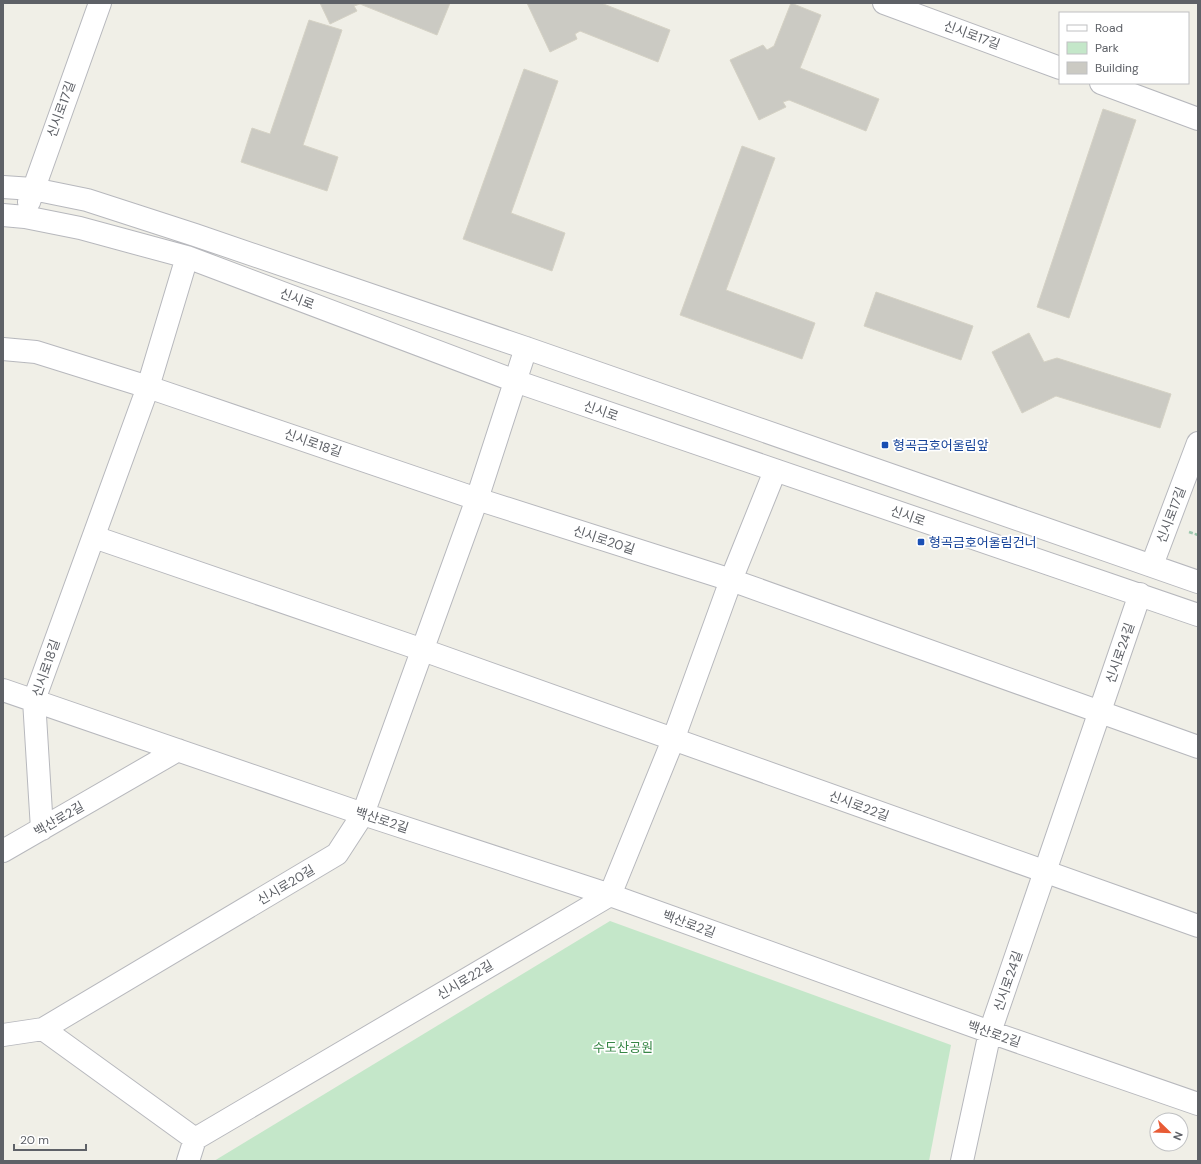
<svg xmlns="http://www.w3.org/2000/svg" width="1201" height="1164" viewBox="0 0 1201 1164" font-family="'DM Sans','Noto Sans KR',sans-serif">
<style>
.green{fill:#c4e7c9}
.building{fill:#cbcac3;stroke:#d5d2c5}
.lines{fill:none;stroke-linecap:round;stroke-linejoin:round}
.minor-casing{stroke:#b7b8bd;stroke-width:24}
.path{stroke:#9dc8af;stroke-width:2.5;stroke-dasharray:4 2;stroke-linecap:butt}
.minor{stroke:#fff;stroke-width:22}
.transit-dot{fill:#1a4fb4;stroke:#fff;stroke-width:1.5}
.labels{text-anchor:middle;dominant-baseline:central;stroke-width:3.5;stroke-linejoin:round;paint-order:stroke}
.street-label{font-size:13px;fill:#5e6167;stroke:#fff}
.transit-label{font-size:13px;fill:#164399;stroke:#fff;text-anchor:start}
.park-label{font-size:13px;fill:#368645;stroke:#fff}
</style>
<rect width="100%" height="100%" fill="#f0efe7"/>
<!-- green -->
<path class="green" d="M610,921l341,124 -22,116h-715z"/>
<!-- building -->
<path class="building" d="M320,3h130l-13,32 -77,-31 -6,2 3,5 -27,13z
M527,3h74l69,27 -12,32 -78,-31 -5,3 2,5 -27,13z
M791,3l30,12 -21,53 79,31 -13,32 -77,-31 -6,2 3,5 -27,13 -29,-60 33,-15 4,5 7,-4z
M309,20l33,10 -39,115 35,12 -11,34 -86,-29 11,-34 18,6z
M524,69l34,12 -47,132 54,20 -13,38 -89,-32z
M1103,109l33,11 -67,198 -32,-11z
M742,146l33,12 -49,132 89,33 -13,36 -122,-44z
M876,292l97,34 -12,34 -97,-34z
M1029,333l15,29 13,-4 114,36 -11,34 -104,-32 -34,17 -30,-61z"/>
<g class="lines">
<!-- minor casing -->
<g class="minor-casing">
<path id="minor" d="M884,3l176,65
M1101,83l97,36
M3,187l30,2 54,11 108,35 331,113 672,234
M29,202l71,-199
M3,215l22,2 55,11 107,29 328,124 683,234
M3,349l33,3 112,35 329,112 254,81 467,167
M94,537l329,113 775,276
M1152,565l46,-122
M3,690l360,124 247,81 380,137 208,72
M42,829l-8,-129 114,-313 39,-130
M3,851l175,-101
M43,1029l152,110
M3,1035l40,-6 294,-175 26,-40 114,-315 49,-151
M188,1161l7,-22 415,-244 63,-155 58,-160 44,-109
M962,1161l28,-129 150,-438"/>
</g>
<!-- path -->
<path class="path" d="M1189,532l9,3"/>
<!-- minor -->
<use href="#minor" class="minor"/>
</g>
<!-- markers -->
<g class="transit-dot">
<rect x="881" y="441" width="8" height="8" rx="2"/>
<rect x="917" y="538" width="8" height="8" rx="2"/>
</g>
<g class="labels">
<!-- street labels -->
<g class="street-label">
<text transform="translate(972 35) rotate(20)">신시로17길</text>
<text transform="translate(61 109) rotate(-70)">신시로17길</text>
<text transform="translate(297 299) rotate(21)">신시로</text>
<text transform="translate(601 411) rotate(19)">신시로</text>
<text transform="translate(313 443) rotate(19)">신시로18길</text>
<text transform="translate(1171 515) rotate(-69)">신시로17길</text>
<text transform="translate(908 516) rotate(19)">신시로</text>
<text transform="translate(604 540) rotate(18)">신시로20길</text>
<text transform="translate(1120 653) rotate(-71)">신시로24길</text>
<text transform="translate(46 668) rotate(-71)">신시로18길</text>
<text transform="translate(859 806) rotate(20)">신시로22길</text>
<text transform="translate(59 819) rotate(-30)">백산로2길</text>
<text transform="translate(382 820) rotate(18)">백산로2길</text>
<text transform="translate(286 885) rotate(-31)">신시로20길</text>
<text transform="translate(689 924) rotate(20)">백산로2길</text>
<text transform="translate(465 980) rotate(-31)">신시로22길</text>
<text transform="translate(1008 981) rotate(-71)">신시로24길</text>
<text transform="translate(994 1034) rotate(19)">백산로2길</text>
</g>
<!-- transit labels -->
<g class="transit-label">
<text x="893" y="445">형곡금호어울림앞</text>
<text x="929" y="542">형곡금호어울림건너</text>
</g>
<!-- park labels -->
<g class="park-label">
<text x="623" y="1047">수도산공원</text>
</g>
</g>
<!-- border -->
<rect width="1201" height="1164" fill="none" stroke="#5e6167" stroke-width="8"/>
<!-- legend -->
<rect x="1059" y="12" width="130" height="72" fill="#ffffff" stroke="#bfc0c2"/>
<rect x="1067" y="25" width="20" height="6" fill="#ffffff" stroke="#bfc0c2"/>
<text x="1095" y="32" font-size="12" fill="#5e6167">Road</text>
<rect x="1067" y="42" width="20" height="12" fill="#c4e7c9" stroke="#bfc0c2"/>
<text x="1095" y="52" font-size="12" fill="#5e6167">Park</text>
<rect x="1067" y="62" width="20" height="12" fill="#cbcac3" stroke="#bfc0c2"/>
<text x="1095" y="72" font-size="12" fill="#5e6167">Building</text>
<!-- north arrow -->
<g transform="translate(1169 1132) rotate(113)"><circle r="19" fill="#ffffff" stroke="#bfc0c2"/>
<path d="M0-3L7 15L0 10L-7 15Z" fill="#e85b35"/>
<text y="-6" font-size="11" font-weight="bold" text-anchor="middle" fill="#5e6167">N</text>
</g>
<!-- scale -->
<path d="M14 1144v6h72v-6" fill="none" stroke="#5e6167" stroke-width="2"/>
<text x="20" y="1144" font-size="12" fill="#5e6167" stroke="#ffffff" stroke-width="3" paint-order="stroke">20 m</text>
</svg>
